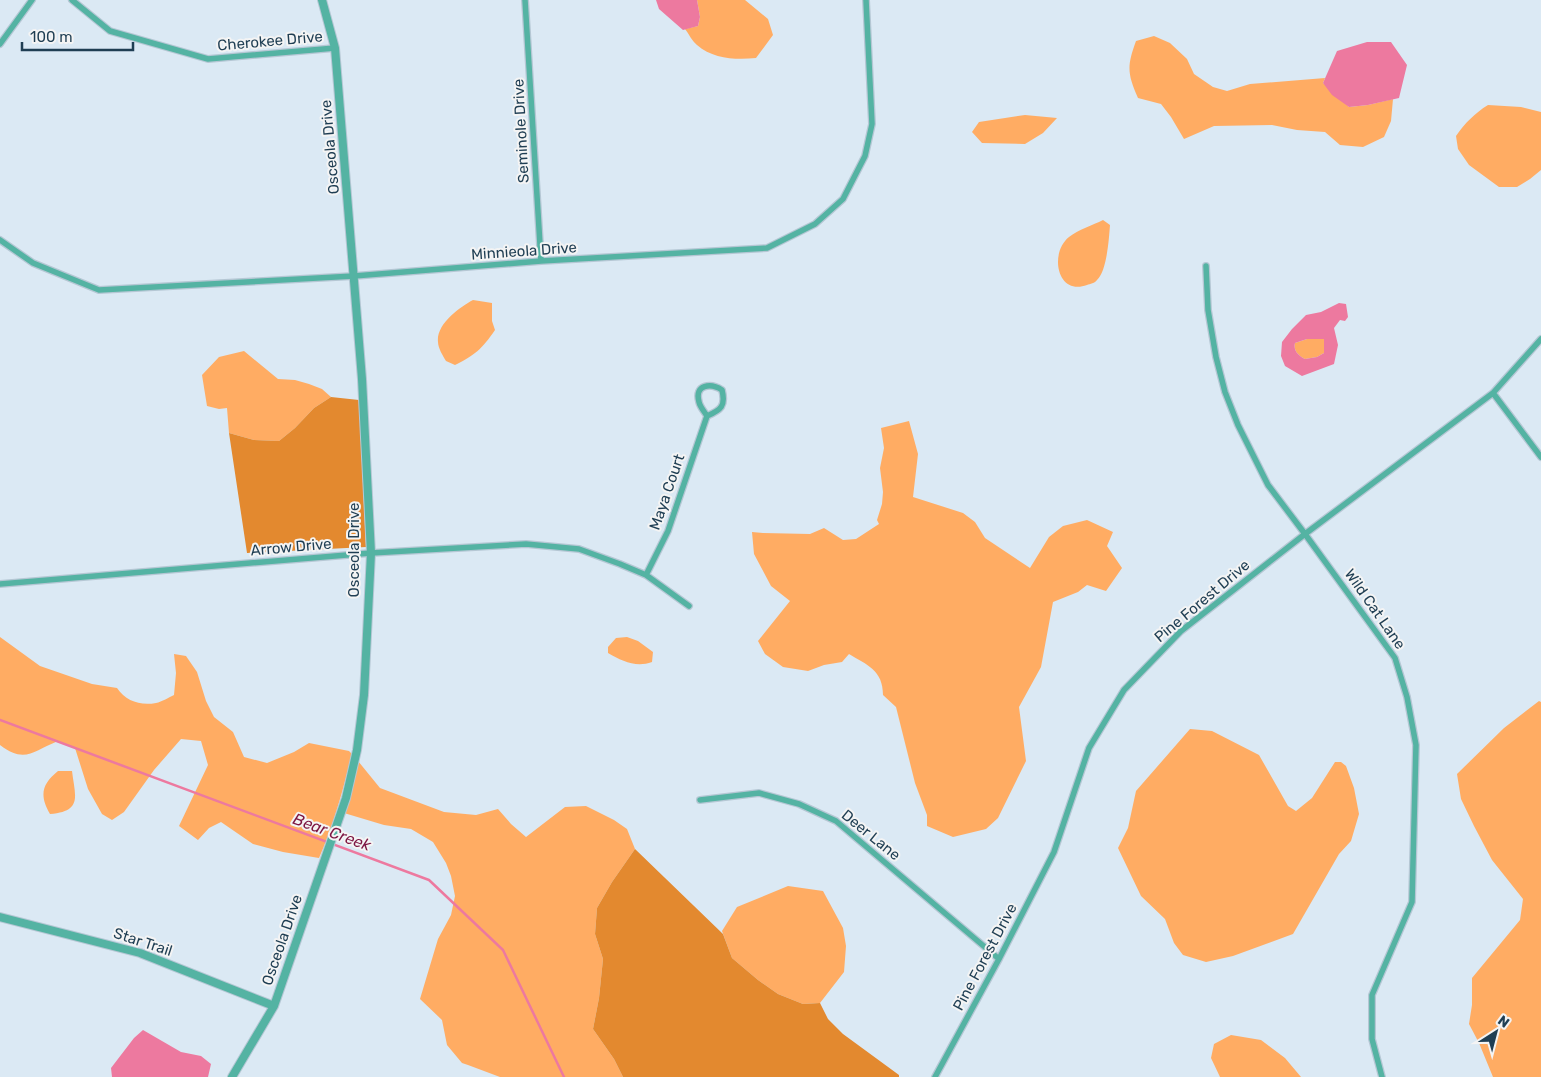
<svg xmlns="http://www.w3.org/2000/svg" width="1541" height="1077" viewBox="0 0 1541 1077" font-family="Rubik,sans-serif">
<style>
.green{fill:#ffac63}
.forest{fill:#e3892f}
.water{fill:#ed799f;fill-rule:evenodd}
.lines{fill:none;stroke-linecap:round;stroke-linejoin:round}
.stream{stroke:#ed799f;stroke-width:2.5}
.minor-casing{stroke:#b5c7d4;stroke-width:8}
.tertiary-casing{stroke:#b5c7d4;stroke-width:10}
.minor{stroke:#54b3a3;stroke-width:5.5}
.tertiary{stroke:#54b3a3;stroke-width:8}
.labels{text-anchor:middle;dominant-baseline:central;stroke-width:4;stroke-linejoin:round;paint-order:stroke}
.street-label{font-size:15px;fill:#1f3e53;stroke:#f4f4f4}
.water-label{font-size:16px;font-style:italic;fill:#7d1542;stroke:#f4f4f4}
</style>
<rect width="100%" height="100%" fill="#dbe9f4"/>
<!-- green -->
<path class="green" d="M697,0h48l23,19 5,16 -17,23c-20,2 -43,1 -59,-13 -5,-4 -8,-11 -12,-16l13,-3 2,-9z
M1154,36l16,7 17,16 7,15 19,13 14,4 23,-7 75,-6 -2,5 26,24 19,-2 25,-6 -2,22 -7,16 -21,10 -23,-2 -15,-13 -28,-2 -25,-5 -58,1 -30,13 -13,-22 -10,-13 -23,-6c-11,-25 -11,-32 -2,-57z
M1488,105l33,2 20,5v58l-11,9 -13,8h-18l-30,-22 -11,-16 -2,-13c9,-13 19,-23 32,-31z
M1025,115l32,3 -14,15 -18,11 -43,-1 -10,-11 7,-10z
M1103,220l7,5c-1,13 -3,46 -13,55 -2,3 -7,4 -10,5 -30,11 -38,-32 -18,-48 9,-7 24,-12 34,-17z
M473,300l19,3v18l3,9c-13,19 -20,25 -40,35l-9,-4c-3,-5 -8,-13 -8,-19 -2,-18 22,-35 35,-42z
M1307,339h17v14l-7,4 -12,2c-6,-3 -12,-8 -10,-16z
M244,351l34,28 17,1 14,4 13,5 9,8 -17,11 -19,20 -16,13 -25,-1 -25,-7 -2,-25 -8,1 -12,-3 -5,-31 17,-18z
M909,421l9,33 -5,43 50,16 12,9 10,16 45,30 19,-31 14,-11 24,-6 26,12 -6,14 15,22 -16,23 -19,-6 -9,7 -25,10 -12,65 -22,40 7,54 -28,57 -12,11 -33,8 -26,-11v-11l-12,-32 -19,-76 -13,-12c0,-25 -16,-30 -34,-41l-7,8 -18,3 -16,6 -25,-4 -18,-13 -7,-13 32,-40 -19,-15 -17,-32 -2,-22 11,1 47,1 14,-6 19,12 13,-1 23,-15 -2,-4 5,-16 1,-12 -3,-24 4,-20 -3,-20z
M0,637l40,29 52,18 25,4c9,13 23,18 39,15 6,-1 13,-6 18,-8l2,-22 -2,-19 12,2 11,16 9,29 8,16 19,15 11,25 23,6 27,-11 15,-9 40,8 3,3c-9,36 -18,70 -33,104l-36,-6 -30,-8 -32,-22 -12,6 -11,12 -19,-14 29,-61 -7,-24 -20,-2 -27,31 -30,42 -12,8 -10,-6 -14,-25 -13,-41 -17,-7c-25,10 -33,23 -58,4z
M627,637l11,4 15,11 -1,10c-16,6 -30,-1 -44,-9v-6l8,-9z
M1539,701l2,1v375h-48l-14,-34 -10,-19 3,-19v-27l48,-58 3,-21 -31,-39 -18,-34 -13,-27 -4,-25 47,-46z
M1190,729l22,2 47,24 29,51 8,5 16,-13 23,-36h6l5,4 8,22 5,26 -8,27 -12,13 -46,80 -60,22 -27,6 -23,-7 -9,-12 -9,-24 -24,-23 -23,-48 10,-20 8,-37z
M358,761l22,27 64,24 32,3 22,-6 13,15 15,13 39,-30 21,-1 28,14 13,9 8,20 -23,33 -15,26 -2,26 8,25 -4,39 -6,31 21,30 9,18h-123l-32,-12 -6,-2 -15,-18 -5,-25 -22,-21 18,-60 13,-24 4,-19 -4,-20 -5,-13 -13,-21 -22,-13 -27,-4 -40,-12z
M58,771h14c3,25 11,40 -22,43 -11,-19 -8,-30 8,-43z
M788,886l35,5 20,37 3,18 -2,26 -24,31 -17,1 -25,-10 -20,-14 -26,-22 -10,-27 15,-24z
M1231,1035l30,5 24,18 16,19h-81l-9,-19 3,-14z"/>
<!-- forest -->
<path class="forest" d="M331,397l28,3 7,147 -119,6 -18,-120 25,7 25,1 16,-13 19,-20z
M635,849l88,85 9,24 26,22 20,14 25,10 17,-1 8,16 15,15 56,41v2h-276l-9,-18 -21,-30 6,-31 4,-39 -8,-25 2,-26 15,-26z"/>
<!-- water -->
<path class="water" d="M656,0h41l3,17 -2,9 -15,4 -24,-21z
M1367,42h24l16,23 -8,33 -31,7 -19,2 -17,-12 -9,-12 14,-32z
M1339,303l7,1 2,13 -3,4 -5,-1 -6,8 4,17 -4,19 -32,12 -17,-10 -4,-10 1,-14 10,-13 14,-14 15,-3zM1307,339h17v14l-7,4 -12,2c-6,-3 -12,-8 -10,-16z
M143,1030l38,22 20,4 10,8 -3,13h-96l-1,-9 23,-30z"/>
<g class="lines">
<!-- stream -->
<path class="stream" d="M0,720l429,160 74,70 61,127"/>
<!-- minor casing -->
<g class="minor-casing">
<path id="minor" d="M72,0l38,31 98,28 127,-11
M525,0l16,261
M0,44l32,-44
M0,240l33,23 66,27 255,-14 187,-15 226,-13 48,-24 28,-25 22,-43 7,-32 -6,-124
M1206,266l2,44 8,47 9,35 13,33 30,60 37,49 90,124 12,39 9,48 -4,157 -40,93v44l10,38
M1493,393l48,64
M646,575l22,-44 39,-115c-3,-5 -7,-9 -8,-14 -5,-18 12,-19 23,-12 4,16 -1,20 -15,26
M0,584l371,-31 155,-9 53,5 41,15 26,11 43,31
M700,800l59,-7 40,11 37,17 163,138
M935,1077l64,-118 55,-107 35,-104 35,-58 57,-59 124,-97 188,-141 48,-54"/>
</g>
<!-- tertiary casing -->
<g class="tertiary-casing">
<path id="tertiary" d="M0,917l140,36 134,53
M232,1077l42,-71 72,-208 11,-48 7,-55 7,-142 -9,-174 -27,-331 -13,-48"/>
</g>
<!-- minor -->
<use href="#minor" class="minor"/>
<!-- tertiary -->
<use href="#tertiary" class="tertiary"/>
</g>
<g class="labels">
<!-- street labels -->
<g class="street-label">
<text transform="translate(270 41) rotate(-5)">Cherokee Drive</text>
<text transform="translate(521 131) rotate(-93)">Seminole Drive</text>
<text transform="translate(330 147) rotate(-95)">Osceola Drive</text>
<text transform="translate(524 251) rotate(-4)">Minnieola Drive</text>
<text transform="translate(667 492) rotate(-71)">Maya Court</text>
<text transform="translate(291 547) rotate(-5)">Arrow Drive</text>
<text transform="translate(354 550) rotate(-90)">Osceola Drive</text>
<text transform="translate(1202 601) rotate(-40)">Pine Forest Drive</text>
<text transform="translate(1375 609) rotate(55)">Wild Cat Lane</text>
<text transform="translate(871 835) rotate(39)">Deer Lane</text>
<text transform="translate(282 940) rotate(-71)">Osceola Drive</text>
<text transform="translate(143 942) rotate(18)">Star Trail</text>
<text transform="translate(985 957) rotate(-62)">Pine Forest Drive</text>
</g>
<!-- water labels -->
<g class="water-label">
<text transform="translate(332 832) rotate(20)">Bear Creek</text>
</g>
</g>
<!-- north arrow -->
<g transform="translate(1496 1032) rotate(36)" stroke="#f4f4f4" stroke-width="4" paint-order="stroke">
<path d="M0-4L9 19L0 12L-9 19Z" fill="#1f3e53"/>
<text y="-8" font-size="14" font-weight="bold" text-anchor="middle" fill="#1f3e53">N</text>
</g>
<!-- scale -->
<path d="M22 42v8h111v-8" fill="none" stroke="#1f3e53" stroke-width="2.5"/>
<text x="30" y="42" font-size="15" fill="#1f3e53" stroke="#f4f4f4" stroke-width="4" paint-order="stroke">100 m</text>
</svg>
